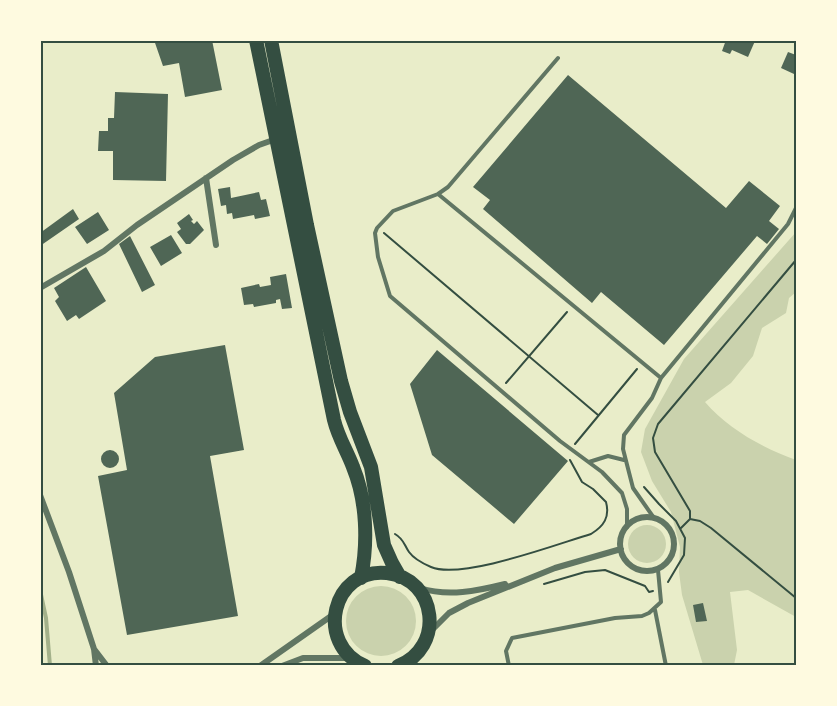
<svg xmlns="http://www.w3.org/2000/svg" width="837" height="706" viewBox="0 0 837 706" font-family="Cabin,sans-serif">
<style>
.green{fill:#cad2ad}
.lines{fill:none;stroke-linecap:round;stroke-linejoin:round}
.stream{stroke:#a3b18a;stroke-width:4}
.building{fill:#4f6655}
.path{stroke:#344e41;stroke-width:2}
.service{stroke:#617663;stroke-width:4}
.minor{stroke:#617663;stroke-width:6}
.primary{stroke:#344e41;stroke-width:14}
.neatline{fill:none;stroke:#344e41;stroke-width:2}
</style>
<rect width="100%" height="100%" fill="#e9edc9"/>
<!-- green -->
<path class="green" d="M796,232v60l-7,6 -3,15 -24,15 -9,28 -22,27 -26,19c23,27 58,46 91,58v157l-48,-27 -18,2 7,58 -3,15h-31l-21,-70 -3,-23 1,-25 -9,-35 -19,-31 -11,-29 4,-23 39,-70z
M628 544a19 19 0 1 1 38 0a19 19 0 1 1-38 0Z
M346 621a35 35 0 1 1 70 0a35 35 0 1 1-70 0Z"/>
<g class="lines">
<!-- stream -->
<path class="stream" d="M40,590l6,28 4,48"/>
</g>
<!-- building -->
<path class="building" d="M154,40h58l10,50 -37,7 -6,-34 -16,3z
M726,40h28l1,1 -7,16 -16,-7 -2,4 -8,-3z
M788,52l8,3v23l-2,-4 -13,-6z
M568,75l158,133 23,-27 31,25 -11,15 10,8 -12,15 -10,-8 -93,109 -63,-53 -9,11 -109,-94 7,-9 -17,-13z
M115,92l53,2 -2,87 -53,-1v-29h-15l1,-20h9v-13h6z
M230,187l1,11 28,-6 2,8 5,-1 4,17 -15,3 -1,-4 -21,4 -1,-6 -5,1 -1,-9 -5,1 -3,-17z
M73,209l6,10 -39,27v-13z
M98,212l11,18 -22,14 -12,-17z
M189,214l4,6 -2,1 3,3 3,-3 7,9 -14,14h-4l-9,-12 4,-3 -4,-6z
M171,235l11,18 -21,13 -11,-19z
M130,236l25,49 -13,7 -23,-48z
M86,267l20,34 -27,18 -3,-4 -9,6 -12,-20 4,-4 -5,-9z
M286,274l6,34 -10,1 -2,-10 -4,1v3l-22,4 -1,-3 -9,1 -3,-17 18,-4 1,3 11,-2 -1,-8z
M225,345l19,105 -34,6 28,160 -111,19 -29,-159 29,-6 -13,-77 41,-36z
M437,350l131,111 -54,63 -82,-69 -22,-71z
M101 459a9 9 0 1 1 18 0a9 9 0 1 1-18 0Z
M703,603l4,18 -11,1 -3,-17z"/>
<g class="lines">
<!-- path -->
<path class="path" d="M384,233l214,182
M506,383l61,-71
M575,444l62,-75
M644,487l15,17 17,17 9,17 -1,17 -16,27
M690,519l10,2 11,7 85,70
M681,528l9,-9v-8l-35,-59 -2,-14 5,-14 138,-164
M395,534c9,5 9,11 14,18 5,7 15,12 22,15 31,13 126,-23 160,-33 13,-8 19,-17 15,-32l-13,-13 -11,-7 -12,-22
M544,584l41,-12 20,-2 40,16 4,6 4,-1
M117,664l12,2"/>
<!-- service -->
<path class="service" d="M438,194l10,-7 110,-129
M661,378l127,-154 8,-16
M589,462l19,-6 16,4
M627,527v-18l-5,-16 -20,-21 -42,-31 -170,-145 -12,-39 -3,-24 2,-5 16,-17 45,-17 223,184 -9,20 -28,37 -1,14 10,39 21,30
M655,610l11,56
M509,666l-3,-15 6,-13 103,-20 27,-2 7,-3 12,-11 -3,-32"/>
<!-- minor -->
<path class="minor" d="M206,178l10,67
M40,288l64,-37 33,-26 96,-65 26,-15 17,-6
M40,495l29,77 25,77 2,17
M620 544a27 27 0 1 1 54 0a27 27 0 1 1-54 0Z
M420,588c28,9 57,3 85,-4
M431,631l18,-18 19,-10 87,-35 66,-19
M94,649l13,17
M260,666l74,-52
M282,666l21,-8h46"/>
<!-- primary -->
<path class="primary" d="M256,40l78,380c4,17 13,31 19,47 14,34 15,76 8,111
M271,40l36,185 34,156 9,31 21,55 13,78 8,18 8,14
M365,666c-51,-22 -33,-99 22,-93 51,6 58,75 11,93"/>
</g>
<!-- border -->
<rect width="837" height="706" fill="none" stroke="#fefae0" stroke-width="84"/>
<rect x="42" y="42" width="753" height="622" class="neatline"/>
</svg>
